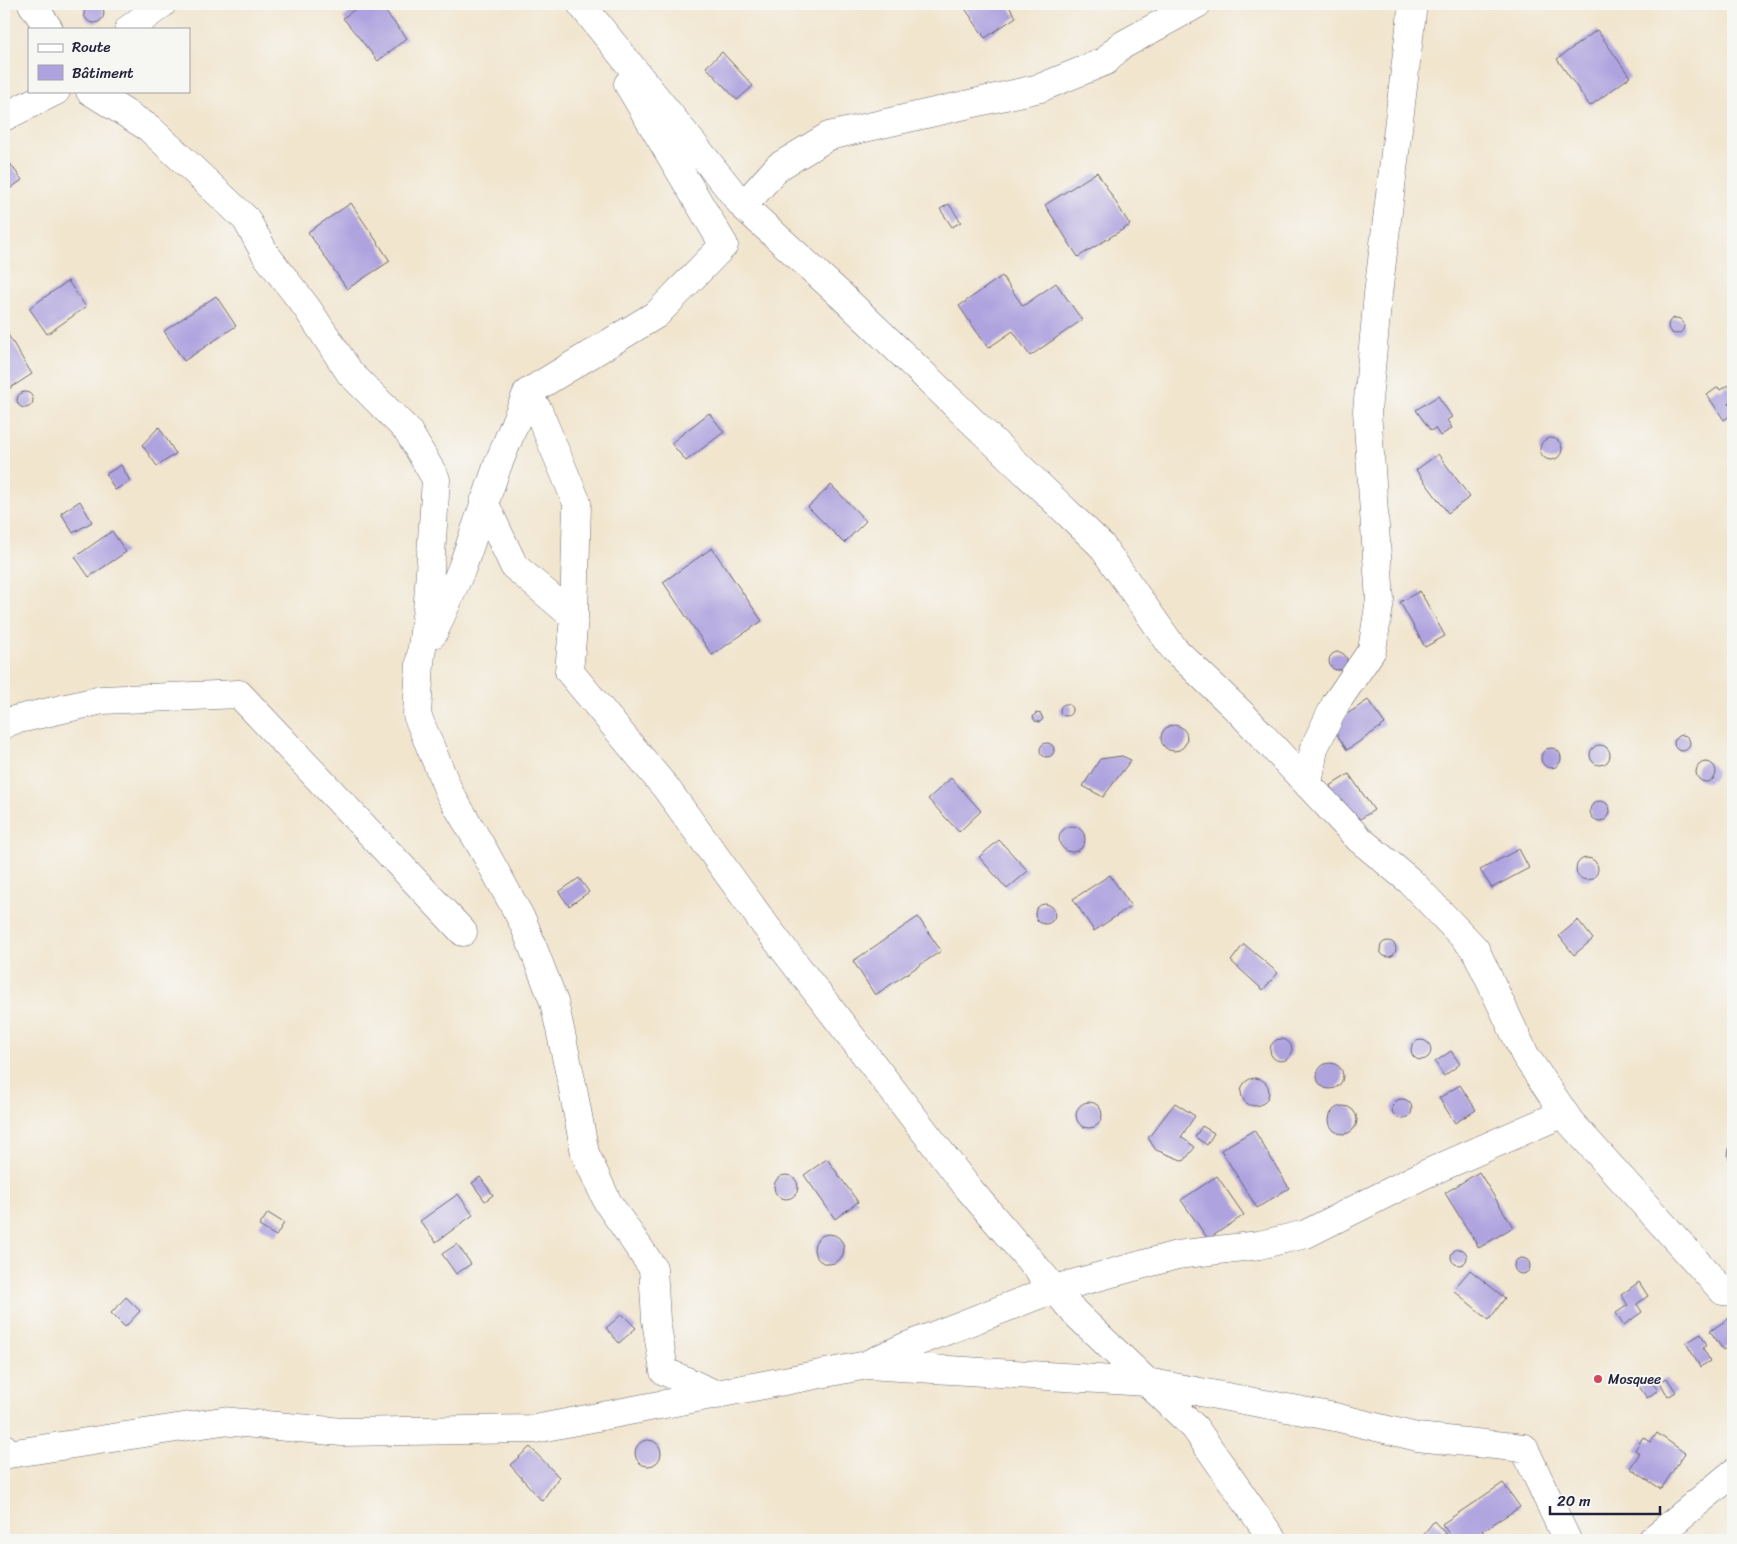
<svg xmlns="http://www.w3.org/2000/svg" width="1737" height="1544" viewBox="0 0 1737 1544" font-family="Sriracha,sans-serif">
<style>
.building{fill:#afa3df}
.lines{fill:none;stroke-linecap:round;stroke-linejoin:round}
.street-casing{stroke:#6a666e;stroke-width:29}
.street{stroke:#fff;stroke-width:28}
.poi-dot{fill:#d1495b;stroke:#f6f6f2;stroke-width:2}
.labels{text-anchor:middle;dominant-baseline:central;stroke-width:4;stroke-linejoin:round;paint-order:stroke}
.poi-label{font-size:14px;fill:#22223b;stroke:#f6f6f2;text-anchor:start}
</style>
<rect width="100%" height="100%" fill="#f6f6f2"/>
<filter id="ink" filterUnits="userSpaceOnUse"><feTurbulence type="fractalNoise" baseFrequency=".02" numOctaves="2"/><feDisplacementMap in="SourceGraphic" scale="10" xChannelSelector="R" yChannelSelector="G"/><feConvolveMatrix kernelMatrix="1 2 1 2 8 2 1 2 1" color-interpolation-filters="sRGB"/></filter>
<filter id="wash" filterUnits="userSpaceOnUse"><feTurbulence type="fractalNoise" baseFrequency=".0096" numOctaves="4" result="noise"/><feDisplacementMap in="SourceGraphic" scale="20" xChannelSelector="R" yChannelSelector="G"/><feGaussianBlur stdDeviation="1.12" result="paint"/><feColorMatrix in="noise" values="0 0 0 0 0 0 0 0 0 0 0 0 0 0 0 0 0 1.4 0 .05"/><feComposite in="paint" operator="in"/></filter>
<g filter="url(#wash)">
<rect width="100%" height="100%" fill="#f1e5ce"/>
<g id="blocks">
<!-- building -->
<path class="building" d="M84 13a10 10 0 1 1 20 0a10 10 0 1 1-20 0Z
M362,4h17l28,34 -29,23 -35,-43z
M962,4h45l9,13 -31,21z
M1597,30l33,47 -40,29 -33,-47z
M722,52l31,34 -16,14 -31,-33z
M4,155l18,25 -18,13z
M1097,172l33,53 -52,32 -33,-52z
M351,203l39,58 -43,28 -39,-57z
M949,204l12,18 -9,5 -12,-18z
M1002,276l21,30 33,-23 26,37 -52,36 -17,-25 -25,17 -29,-42z
M68,281l18,26 -39,27 -18,-26z
M216,296l20,30 -52,35 -20,-30z
M1668 326a8 8 0 1 1 16 0a8 8 0 1 1-16 0Z
M7,333l25,41 -28,18v-56z
M1728,385l5,7v8l-4,3 4,6v5l-9,6 -17,-25 11,-8 2,3z
M17 400a8 8 0 1 1 16 0a8 8 0 1 1-16 0Z
M1438,396l14,21 -5,3 5,8 -12,8 -5,-8 -4,3 -15,-21z
M709,413l15,19 -38,29 -15,-18z
M159,427l17,27 -19,12 -15,-21z
M1540 449a11 11 0 1 1 22 0a11 11 0 1 1-22 0Z
M1438,454l32,43 -22,16 -32,-43z
M121,465l9,16 -15,9 -9,-16z
M831,485l35,36 -22,22 -36,-36z
M80,501l12,21 -19,11 -12,-20z
M112,531l14,21 -37,25 -14,-20z
M712,548l50,73 -50,34 -49,-73z
M1420,591l25,45 -20,11 -25,-45z
M1329 661a9 9 0 1 1 18 0a9 9 0 1 1-18 0Z
M1368,700l17,24 -38,26 -16,-25z
M1060 710a6 6 0 1 1 12 0a6 6 0 1 1-12 0Z
M1036,713l5,1 2,5 -3,3 -5,-1 -2,-4z
M1161 738a13 13 0 1 1 26 0a13 13 0 1 1-26 0Z
M1674 743a8 8 0 1 1 16 0a8 8 0 1 1-16 0Z
M1040 750a7 7 0 1 1 14 0a7 7 0 1 1-14 0Z
M1590 755a10 10 0 1 1 20 0a10 10 0 1 1-20 0Z
M1541 758a10 10 0 1 1 20 0a10 10 0 1 1-20 0Z
M1122,756l9,4 -28,37 -20,-11 17,-27z
M1696 772a10 10 0 1 1 20 0a10 10 0 1 1-20 0Z
M1349,774l25,36 -20,13 -24,-37z
M951,778l30,33 -22,21 -31,-33z
M1590 811a10 10 0 1 1 20 0a10 10 0 1 1-20 0Z
M1059 839a13 13 0 1 1 26 0a13 13 0 1 1-26 0Z
M999,840l29,31 -21,18 -28,-32z
M1519,849l10,19 -37,20 -12,-18z
M1576 869a11 11 0 1 1 22 0a11 11 0 1 1-22 0Z
M1110,875l21,31 -37,25 -21,-32z
M579,878l10,14 -20,14 -10,-14z
M1035 914a10 10 0 1 1 20 0a10 10 0 1 1-20 0Z
M918,917l23,34 -66,44 -22,-34z
M1578,920l15,19 -19,16 -15,-19z
M1380 949a8 8 0 1 1 16 0a8 8 0 1 1-16 0Z
M1244,944l34,29 -15,17 -32,-29z
M1270 1050a11 11 0 1 1 22 0a11 11 0 1 1-22 0Z
M1411 1050a10 10 0 1 1 20 0a10 10 0 1 1-20 0Z
M1451,1051l9,13 -16,12 -9,-14z
M1317 1076a13 13 0 1 1 26 0a13 13 0 1 1-26 0Z
M1241 1092a14 14 0 1 1 28 0a14 14 0 1 1-28 0Z
M1460,1085l16,25 -21,13 -16,-25z
M1392 1109a10 10 0 1 1 20 0a10 10 0 1 1-20 0Z
M1076 1115a13 13 0 1 1 26 0a13 13 0 1 1-26 0Z
M1175,1103l20,13 -14,21 14,10 -11,14 -28,-11 -8,-12z
M1329 1120a14 14 0 1 1 28 0a14 14 0 1 1-28 0Z
M1202,1126l12,7 -7,12 -12,-8z
M1254,1130l35,58 -32,20 -36,-58z
M1733,1143v20l-3,-1 -2,-7 1,-6z
M827,1159l31,43 -23,17 -31,-44z
M1479,1172l34,55 -34,21 -34,-55z
M774 1187a12 12 0 1 1 24 0a12 12 0 1 1-24 0Z
M1217,1176l27,39 -36,24 -27,-39z
M480,1177l13,18 -8,6 -13,-18z
M458,1194l15,21 -37,27 -16,-21z
M268,1213l16,10 -8,13 -17,-10z
M814 1249a15 15 0 1 1 30 0a15 15 0 1 1-30 0Z
M457,1244l14,20 -15,10 -14,-20z
M1451 1257a8 8 0 1 1 16 0a8 8 0 1 1-16 0Z
M1514 1266a8 8 0 1 1 16 0a8 8 0 1 1-16 0Z
M1470,1270l35,28 -16,22 -36,-30z
M1639,1282l9,14 -11,8 5,8 -18,13 -8,-12 12,-8 -7,-10z
M126,1297l14,14 -15,16 -14,-14z
M622,1314l14,14 -17,15 -13,-15z
M1731,1317l2,3v23l-10,7 -13,-19z
M1701,1334l6,11 -4,3 7,13 -10,6 -14,-24z
M1648,1378l10,12 -11,8 -9,-13z
M1667,1378l9,14 -8,5 -8,-15z
M1657,1433l28,20 -24,36 -31,-21 10,-15 -5,-3 8,-13 8,5z
M635 1453a13 13 0 1 1 26 0a13 13 0 1 1-26 0Z
M530,1447l29,30 -17,24 -32,-36z
M1503,1483l17,24 -38,24 7,9h-36l-11,-16z
M1434,1521l17,19h-32z"/>
</g>
</g>
<g filter="url(#ink)">
<use href="#blocks" fill-opacity="0" stroke="#6a666e" stroke-width="1"/>
<g class="lines">
<!-- street casing -->
<g class="street-casing">
<path id="street" d="M32,4l17,25
M581,4l162,202 101,92 257,247 73,104 69,66 116,124 51,42 65,68 50,106 46,68 152,168 10,1
M129,29l33,-25
M90,91l59,37 97,91 20,36 41,53 43,65 58,58 28,48 -8,122 -8,62 -3,52 33,79 33,55 40,73 31,80 18,82 13,69 23,50 45,65 3,52 8,51 53,24
M4,117l52,-26
M743,206l35,-39 51,-31 211,-48 66,-27 13,-14 78,-43
M527,393l11,17 39,93 -3,114
M484,502l30,64 60,51 -5,54 97,117 99,137 204,264 106,124 120,115 78,112
M433,634l29,-66 35,-101 30,-74 130,-79 67,-69 -96,-161
M4,725l6,-4 92,-21 137,-6 224,238
M1308,785l6,-37 22,-45 36,-53 8,-50 -13,-189 11,-117 35,-290
M870,1363l37,-17 147,-57 123,-34 82,-10 47,-11 115,-58 143,-63
M4,1448l5,6 213,-33 120,11 193,-3 332,-64 280,17 188,35 82,20 107,11 43,92
M1652,1540l81,-67"/>
</g>
<!-- street -->
<use href="#street" class="street"/>
</g>
</g>
<!-- markers -->
<circle class="poi-dot" cx="1598" cy="1379" r="5"/>
<g class="labels">
<!-- poi labels -->
<g class="poi-label">
<text x="1608" y="1379">Mosquee</text>
</g>
</g>
<!-- margin -->
<rect width="1737" height="1544" fill="none" stroke="#f6f6f2" stroke-width="20"/>
<!-- legend -->
<rect x="28" y="28" width="162" height="65" fill="#f6f6f2" stroke="#a1a1a9"/>
<rect x="38" y="44" width="25" height="8" fill="#ffffff" stroke="#a1a1a9"/>
<text x="72" y="52" font-size="15" fill="#22223b">Route</text>
<rect x="38" y="65" width="25" height="15" fill="#afa3df" stroke="#a1a1a9"/>
<text x="72" y="78" font-size="15" fill="#22223b">Bâtiment</text>
<!-- scale -->
<path d="M1550 1506v8h110v-8" fill="none" stroke="#22223b" stroke-width="2.5"/>
<text x="1557" y="1506" font-size="15" fill="#22223b" stroke="#f6f6f2" stroke-width="4" paint-order="stroke">20 m</text>
</svg>
